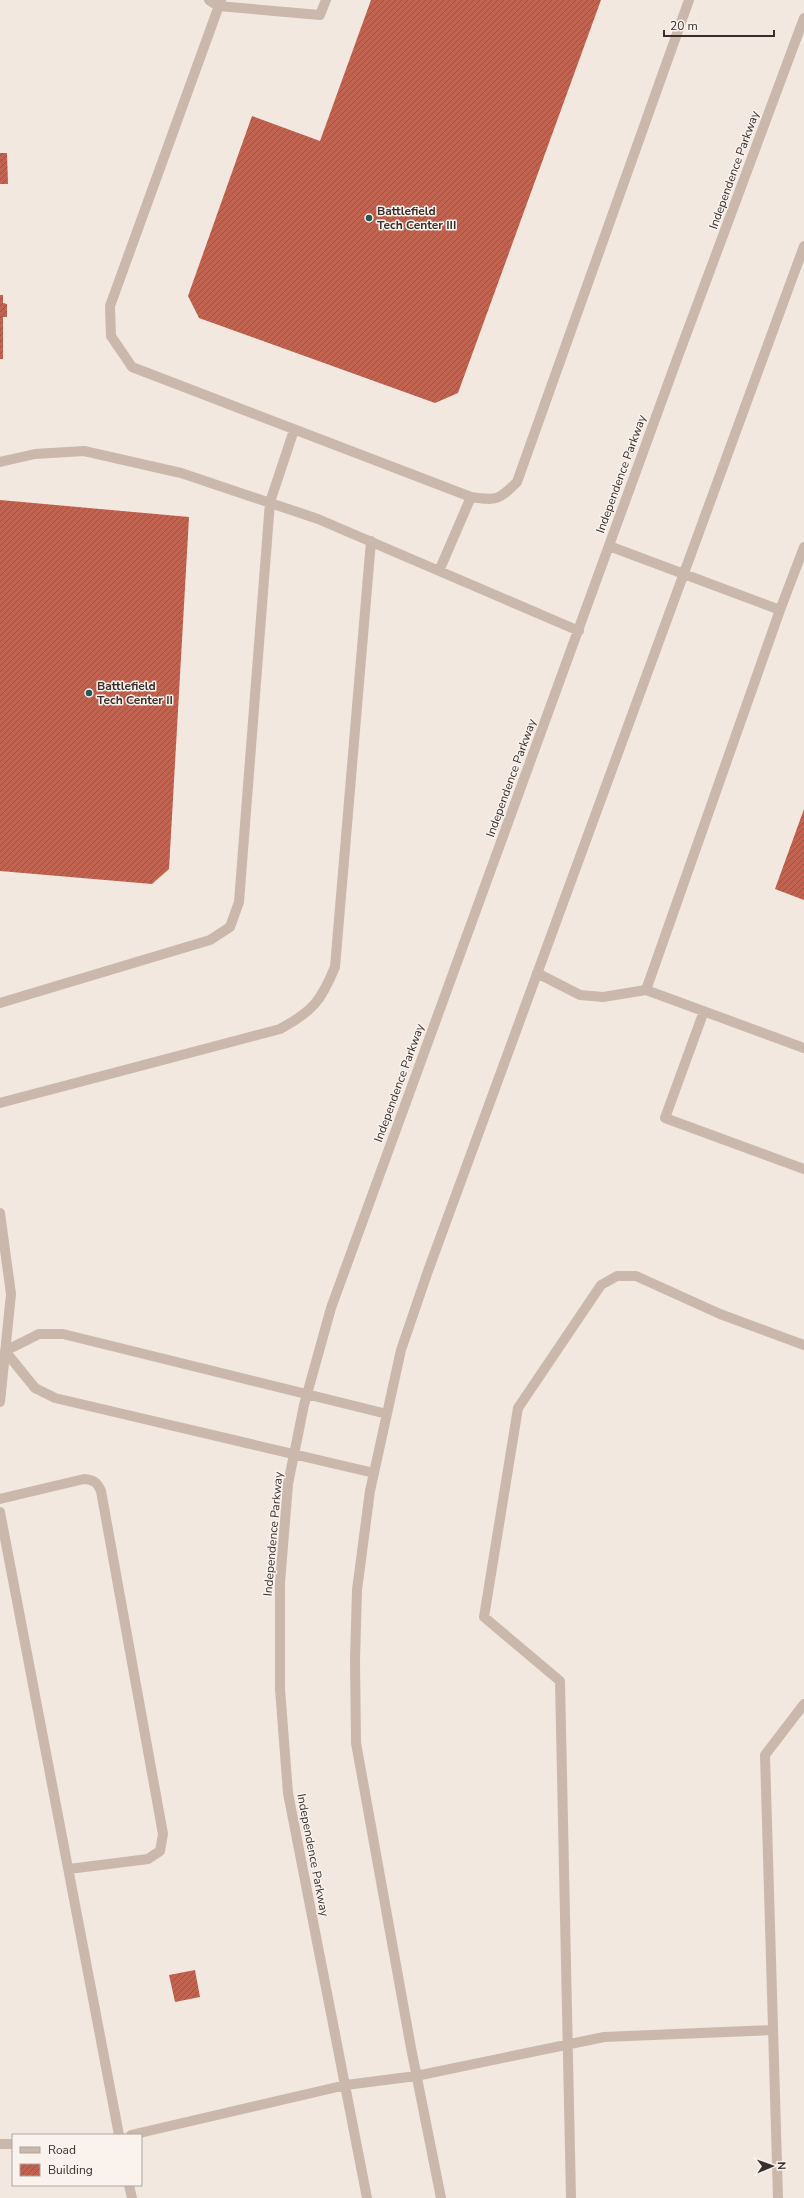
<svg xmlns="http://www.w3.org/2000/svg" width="804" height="2198" viewBox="0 0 804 2198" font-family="'Nunito Sans',sans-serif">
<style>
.building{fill:url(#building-hatch)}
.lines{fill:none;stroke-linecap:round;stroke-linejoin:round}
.minor{stroke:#cab8ac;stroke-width:10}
.poi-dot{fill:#225958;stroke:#faf3ed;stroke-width:1.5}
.labels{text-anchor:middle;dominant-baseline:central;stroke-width:3;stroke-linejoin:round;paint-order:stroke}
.street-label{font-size:12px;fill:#392e2b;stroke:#faf3ed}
.poi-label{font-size:12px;font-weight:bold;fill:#392e2b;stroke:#faf3ed;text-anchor:start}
</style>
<defs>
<pattern id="building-hatch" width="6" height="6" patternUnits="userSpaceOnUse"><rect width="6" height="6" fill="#c06350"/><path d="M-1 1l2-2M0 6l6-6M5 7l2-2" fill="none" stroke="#9d5243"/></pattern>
</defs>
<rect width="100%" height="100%" fill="#f2e8e0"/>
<!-- building -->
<path class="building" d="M371,0h230l-143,393 -23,10 -236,-85 -11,-22 64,-180 68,25z
M0,153h7l1,31h-8z
M0,295h3v8l4,1v13h-4v42h-3z
M0,500l189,17 -20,352 -17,15 -152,-13z
M804,809v91l-29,-11z
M195,1970l5,27 -25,5 -6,-27z"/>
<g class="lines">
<!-- minor -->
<path class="minor" d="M209,0l9,6 102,9 6,-15
M221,0l-111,306 1,30 21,31 339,130c26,4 28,3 46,-15l172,-482
M0,462l35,-8 49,-3 97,22 137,46 261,112
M609,546l171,64
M804,547l-24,63 -134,380 158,58
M439,571l32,-74
M537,973l43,22 23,2 43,-7
M0,1003l210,-63 20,-13 9,-25 31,-400 24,-72
M704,1011l-39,107 139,51
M0,1103l280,-74c33,-18 41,-28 55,-62l36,-426
M0,1213l11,81 -11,108
M374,1473l-319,-75 -20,-10 -30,-37 34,-17h24l324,80
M0,1499l84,-20c10,1 13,3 17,12l62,343 -3,17 -12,8 -79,10
M0,1512l119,623
M131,2135l215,-50 70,-9 188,-39 169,-7
M0,2144h13
M129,2185l3,13
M367,2198l-79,-405 -8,-104v-106l8,-99 16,-79 27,-97 346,-949 127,-341
M441,2198l-30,-150 -55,-305 -1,-83 2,-70 13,-99 31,-141 27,-79 376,-1025
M571,2198l-11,-517 -76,-64 34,-209 83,-123 16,-9h19l84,38 84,31
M778,2198l-13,-443 39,-51"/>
</g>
<!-- markers -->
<g class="poi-dot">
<circle cx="369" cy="218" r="4"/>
<circle cx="89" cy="693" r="4"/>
</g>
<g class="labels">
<!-- street labels -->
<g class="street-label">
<text transform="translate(734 170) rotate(-70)">Independence Parkway</text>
<text transform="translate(621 474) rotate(-70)">Independence Parkway</text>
<text transform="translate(511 778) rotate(-70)">Independence Parkway</text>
<text transform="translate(399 1083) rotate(-70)">Independence Parkway</text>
<text transform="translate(273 1534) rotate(-85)">Independence Parkway</text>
<text transform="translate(313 1855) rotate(79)">Independence Parkway</text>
</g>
<!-- poi labels -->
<g class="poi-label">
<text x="377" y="211">Battlefield<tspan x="377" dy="14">Tech Center III</tspan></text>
<text x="97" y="686">Battlefield<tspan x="97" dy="14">Tech Center II</tspan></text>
</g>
</g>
<!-- legend -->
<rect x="12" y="2134" width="130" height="52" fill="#faf3ed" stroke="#ada49f"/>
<rect x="20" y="2147" width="20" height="6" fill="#cab8ac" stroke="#ada49f"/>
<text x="48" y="2154" font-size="12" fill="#392e2b">Road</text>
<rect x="20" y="2164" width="20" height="12" fill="url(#building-hatch)" stroke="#ada49f"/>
<text x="48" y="2174" font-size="12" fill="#392e2b">Building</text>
<!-- north arrow -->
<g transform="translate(772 2166) rotate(88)" stroke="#faf3ed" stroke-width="3" paint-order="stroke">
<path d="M0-3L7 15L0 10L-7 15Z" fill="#392e2b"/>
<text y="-6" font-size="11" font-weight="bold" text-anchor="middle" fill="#392e2b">N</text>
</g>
<!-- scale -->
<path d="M664 30v6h110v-6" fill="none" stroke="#392e2b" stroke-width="2"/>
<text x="670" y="30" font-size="12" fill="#392e2b" stroke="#faf3ed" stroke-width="3" paint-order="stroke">20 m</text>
</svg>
